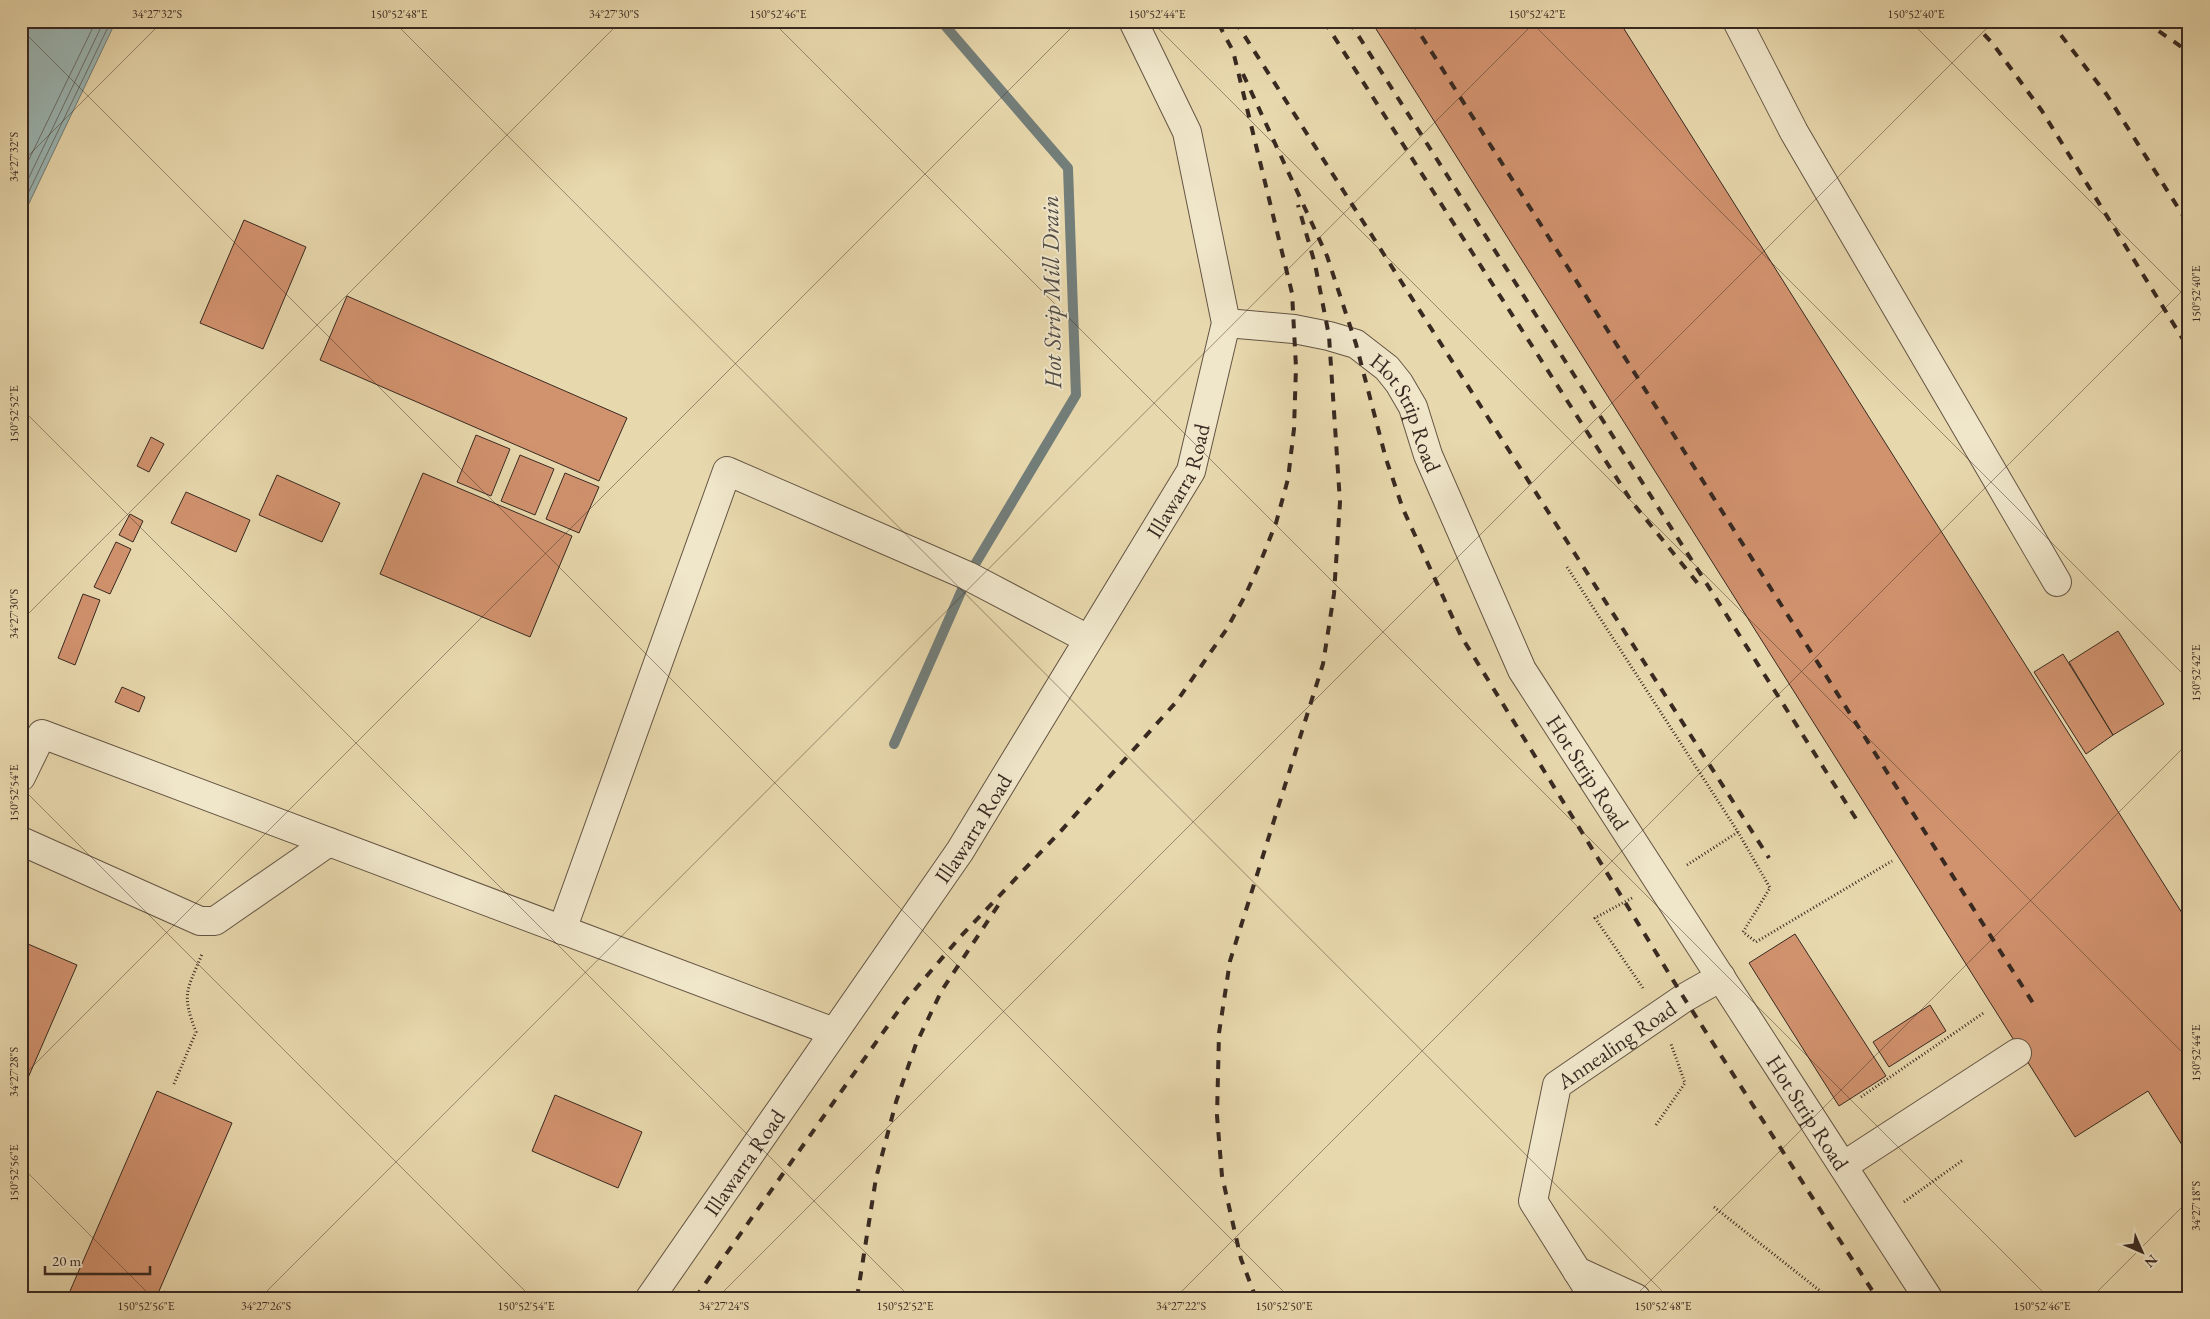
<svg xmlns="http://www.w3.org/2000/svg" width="2210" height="1319" viewBox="0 0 2210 1319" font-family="'EB Garamond',serif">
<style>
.water{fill:#9bb7b5;stroke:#737e7a}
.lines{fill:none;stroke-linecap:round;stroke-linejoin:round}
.shore{stroke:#6a706b;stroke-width:1}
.stream{stroke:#737e7a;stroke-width:10}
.building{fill:#d1926e;stroke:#382921}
.minor-casing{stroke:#645544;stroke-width:30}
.path{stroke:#382921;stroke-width:3;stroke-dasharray:1 2.5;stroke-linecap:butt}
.minor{stroke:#f0e6ca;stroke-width:28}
.rail{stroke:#382921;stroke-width:4;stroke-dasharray:9 9;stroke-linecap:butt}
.ticks{fill:none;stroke:#382921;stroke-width:1;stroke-opacity:0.45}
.labels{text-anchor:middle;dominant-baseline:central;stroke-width:4;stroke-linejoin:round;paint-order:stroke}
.street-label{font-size:22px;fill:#382921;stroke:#f0e6ca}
.water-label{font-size:24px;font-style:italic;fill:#514c46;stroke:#f0e6ca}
.neatline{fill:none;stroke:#382921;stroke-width:2}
.ticks-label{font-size:12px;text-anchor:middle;fill:#382921}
</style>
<rect width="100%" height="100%" fill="#e8d8ad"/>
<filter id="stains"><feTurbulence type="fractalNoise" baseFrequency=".004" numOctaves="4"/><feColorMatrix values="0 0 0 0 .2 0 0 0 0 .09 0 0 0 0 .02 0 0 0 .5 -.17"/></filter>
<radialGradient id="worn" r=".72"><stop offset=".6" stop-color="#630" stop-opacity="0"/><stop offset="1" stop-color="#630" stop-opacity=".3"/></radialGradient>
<!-- water -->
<path class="water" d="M21,21h95l-95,199z"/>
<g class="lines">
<!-- shore -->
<path class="shore" d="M21,176l75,-155
M21,194l83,-173
M21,208l90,-187"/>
<!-- stream -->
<path class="stream" d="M894,744l74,-168 108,-181 -8,-227 -127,-147"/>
</g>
<!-- building -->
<path class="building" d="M1371,21h248l570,903v232l-41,-65 -73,46z
M244,220l62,27 -43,102 -63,-26z
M347,296l280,122 -28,63 -279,-121z
M476,435l34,14 -19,47 -34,-14z
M151,437l13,7 -15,28 -12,-6z
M520,455l34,14 -19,46 -34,-14z
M423,473l149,63 -42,101 -150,-63z
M565,473l34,14 -20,46 -33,-14z
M277,475l63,28 -18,39 -63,-27z
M186,492l64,28 -14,32 -65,-29z
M130,514l13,7 -10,21 -14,-7z
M116,542l15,7 -21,45 -16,-7z
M83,594l17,6 -25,65 -17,-7z
M2118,631l46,73 -51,31 -44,-73z
M2063,654l50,81 -27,19 -52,-82z
M122,687l23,10 -6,15 -24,-10z
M1795,934l91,142 -47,30 -90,-143z
M21,941l56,24 -56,129z
M1930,1005l16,26 -57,36 -16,-25z
M157,1091l75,32 -76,175h-89z
M555,1095l87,37 -24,56 -86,-37z
M164,1291l16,7h-19z"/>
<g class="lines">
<!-- minor casing -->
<g class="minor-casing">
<g id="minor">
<path d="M1737,21l57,111 263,450"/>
<path id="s1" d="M1226,323l68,6 35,7 27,8 31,24 12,15 14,24 15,48 94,215 406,628"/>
<path d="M21,777l21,-43 792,298"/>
<path d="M21,841l179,80h15l114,-79"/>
<path d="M562,930l165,-459 241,105 120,63"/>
<path d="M1843,1166l174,-113"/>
<path d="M1577,1271l59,27"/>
<path id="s2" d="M650,1298l310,-447 231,-380 35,-148 -39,-191 -54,-111"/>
<path id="s3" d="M1594,1298l-61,-97 24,-116 127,-87 37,-21"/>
</g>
</g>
<!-- path -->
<path class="path" d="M1567,567l171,265 32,56 -27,44 13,10 136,-81
M1687,865l51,-33
M1632,898l-37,20 48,70
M174,1084l22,-52c-15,-39 -9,-41 6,-78
M1861,1097l124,-85
M1656,1125l29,-42 -14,-39
M1904,1202l59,-42
M1714,1207l110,87 2,4"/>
<!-- minor -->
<use href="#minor" class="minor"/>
<!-- rail -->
<path class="rail" d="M1235,21l534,837
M1324,21l308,481 67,83
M1349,21l511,804
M1412,21l621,982
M1972,21l21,23 49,67 147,238
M2050,21l57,74 82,130
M2144,21l45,31
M1243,74l84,182 29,88 30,115 17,50 58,127 223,362 193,300
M695,1298l211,-298 55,-64 99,-104 117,-131 49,-71 19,-34 15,-33 16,-40 12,-44 6,-50 2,-62 -4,-74 -59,-242 -16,-30
M857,1298l19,-120 20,-76 20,-58 26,-54 57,-86
M1256,1298l-15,-39 -19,-83 -5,-60 2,-83 11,-72 93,-297 11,-70 6,-92 -11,-166 -14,-72 -17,-59"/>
</g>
<!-- ticks -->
<path class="ticks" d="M393,21l1276,1277M772,21l1277,1277M1151,21l1038,1038M1530,21l659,659M1910,21l279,279M21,29l1269,1269M21,163l142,-142M21,408l890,890M21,621l600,-600M21,787l511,511M21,1078l1057,-1057M21,1166l132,132M260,1298l1276,-1277M717,1298l1277,-1277M1175,1298l1014,-1014M1633,1298l556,-556M2091,1298l98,-98"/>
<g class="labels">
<!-- street labels -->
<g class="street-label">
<text stroke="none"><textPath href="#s1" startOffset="220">Hot Strip Road</textPath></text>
<text stroke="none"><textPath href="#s2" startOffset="975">Illawarra Road</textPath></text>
<text stroke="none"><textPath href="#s1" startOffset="625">Hot Strip Road</textPath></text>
<text stroke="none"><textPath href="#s2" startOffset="570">Illawarra Road</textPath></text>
<text stroke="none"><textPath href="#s3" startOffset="305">Annealing Road</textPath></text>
<text stroke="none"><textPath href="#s1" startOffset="1030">Hot Strip Road</textPath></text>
<text stroke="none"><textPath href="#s2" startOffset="165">Illawarra Road</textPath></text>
</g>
<!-- water labels -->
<g class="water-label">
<text transform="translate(1051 292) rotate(-91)">Hot Strip Mill Drain</text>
</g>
</g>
<!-- margin -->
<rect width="2210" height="1319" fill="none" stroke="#e8d8ad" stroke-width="55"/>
<!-- north arrow -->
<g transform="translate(2142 1252) rotate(135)" stroke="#f0e6ca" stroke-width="4" paint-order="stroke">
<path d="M0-4L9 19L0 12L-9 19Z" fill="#382921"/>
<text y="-8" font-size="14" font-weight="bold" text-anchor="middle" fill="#382921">N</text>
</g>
<!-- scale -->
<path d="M45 1266v8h105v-8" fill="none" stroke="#382921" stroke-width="2.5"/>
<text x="52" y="1266" font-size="15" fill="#382921" stroke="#f0e6ca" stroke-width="4" paint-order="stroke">20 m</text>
<rect x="28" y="28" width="2154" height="1264" class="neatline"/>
<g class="ticks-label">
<text x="157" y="18">34°27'32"S</text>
<text x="399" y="18">150°52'48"E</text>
<text x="614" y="18">34°27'30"S</text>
<text x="778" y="18">150°52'46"E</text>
<text x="1157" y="18">150°52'44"E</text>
<text x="1537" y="18">150°52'42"E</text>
<text x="1916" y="18">150°52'40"E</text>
<text transform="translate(14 157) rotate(-90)" y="4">34°27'32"S</text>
<text transform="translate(2196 294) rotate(-90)" y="4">150°52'40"E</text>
<text transform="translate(14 414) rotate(-90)" y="4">150°52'52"E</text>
<text transform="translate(14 614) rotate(-90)" y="4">34°27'30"S</text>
<text transform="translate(2196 673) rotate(-90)" y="4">150°52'42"E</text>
<text transform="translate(14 793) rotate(-90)" y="4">150°52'54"E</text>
<text transform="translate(2196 1053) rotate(-90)" y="4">150°52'44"E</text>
<text transform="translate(14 1072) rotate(-90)" y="4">34°27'28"S</text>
<text transform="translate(14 1173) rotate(-90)" y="4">150°52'56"E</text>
<text transform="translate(2196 1206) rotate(-90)" y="4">34°27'18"S</text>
<text x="146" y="1310">150°52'56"E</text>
<text x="266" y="1310">34°27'26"S</text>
<text x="526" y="1310">150°52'54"E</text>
<text x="724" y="1310">34°27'24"S</text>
<text x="905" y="1310">150°52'52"E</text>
<text x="1181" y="1310">34°27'22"S</text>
<text x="1284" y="1310">150°52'50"E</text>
<text x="1663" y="1310">150°52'48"E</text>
<text x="2042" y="1310">150°52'46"E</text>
</g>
<rect width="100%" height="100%" filter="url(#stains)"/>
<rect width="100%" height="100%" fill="url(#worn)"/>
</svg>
